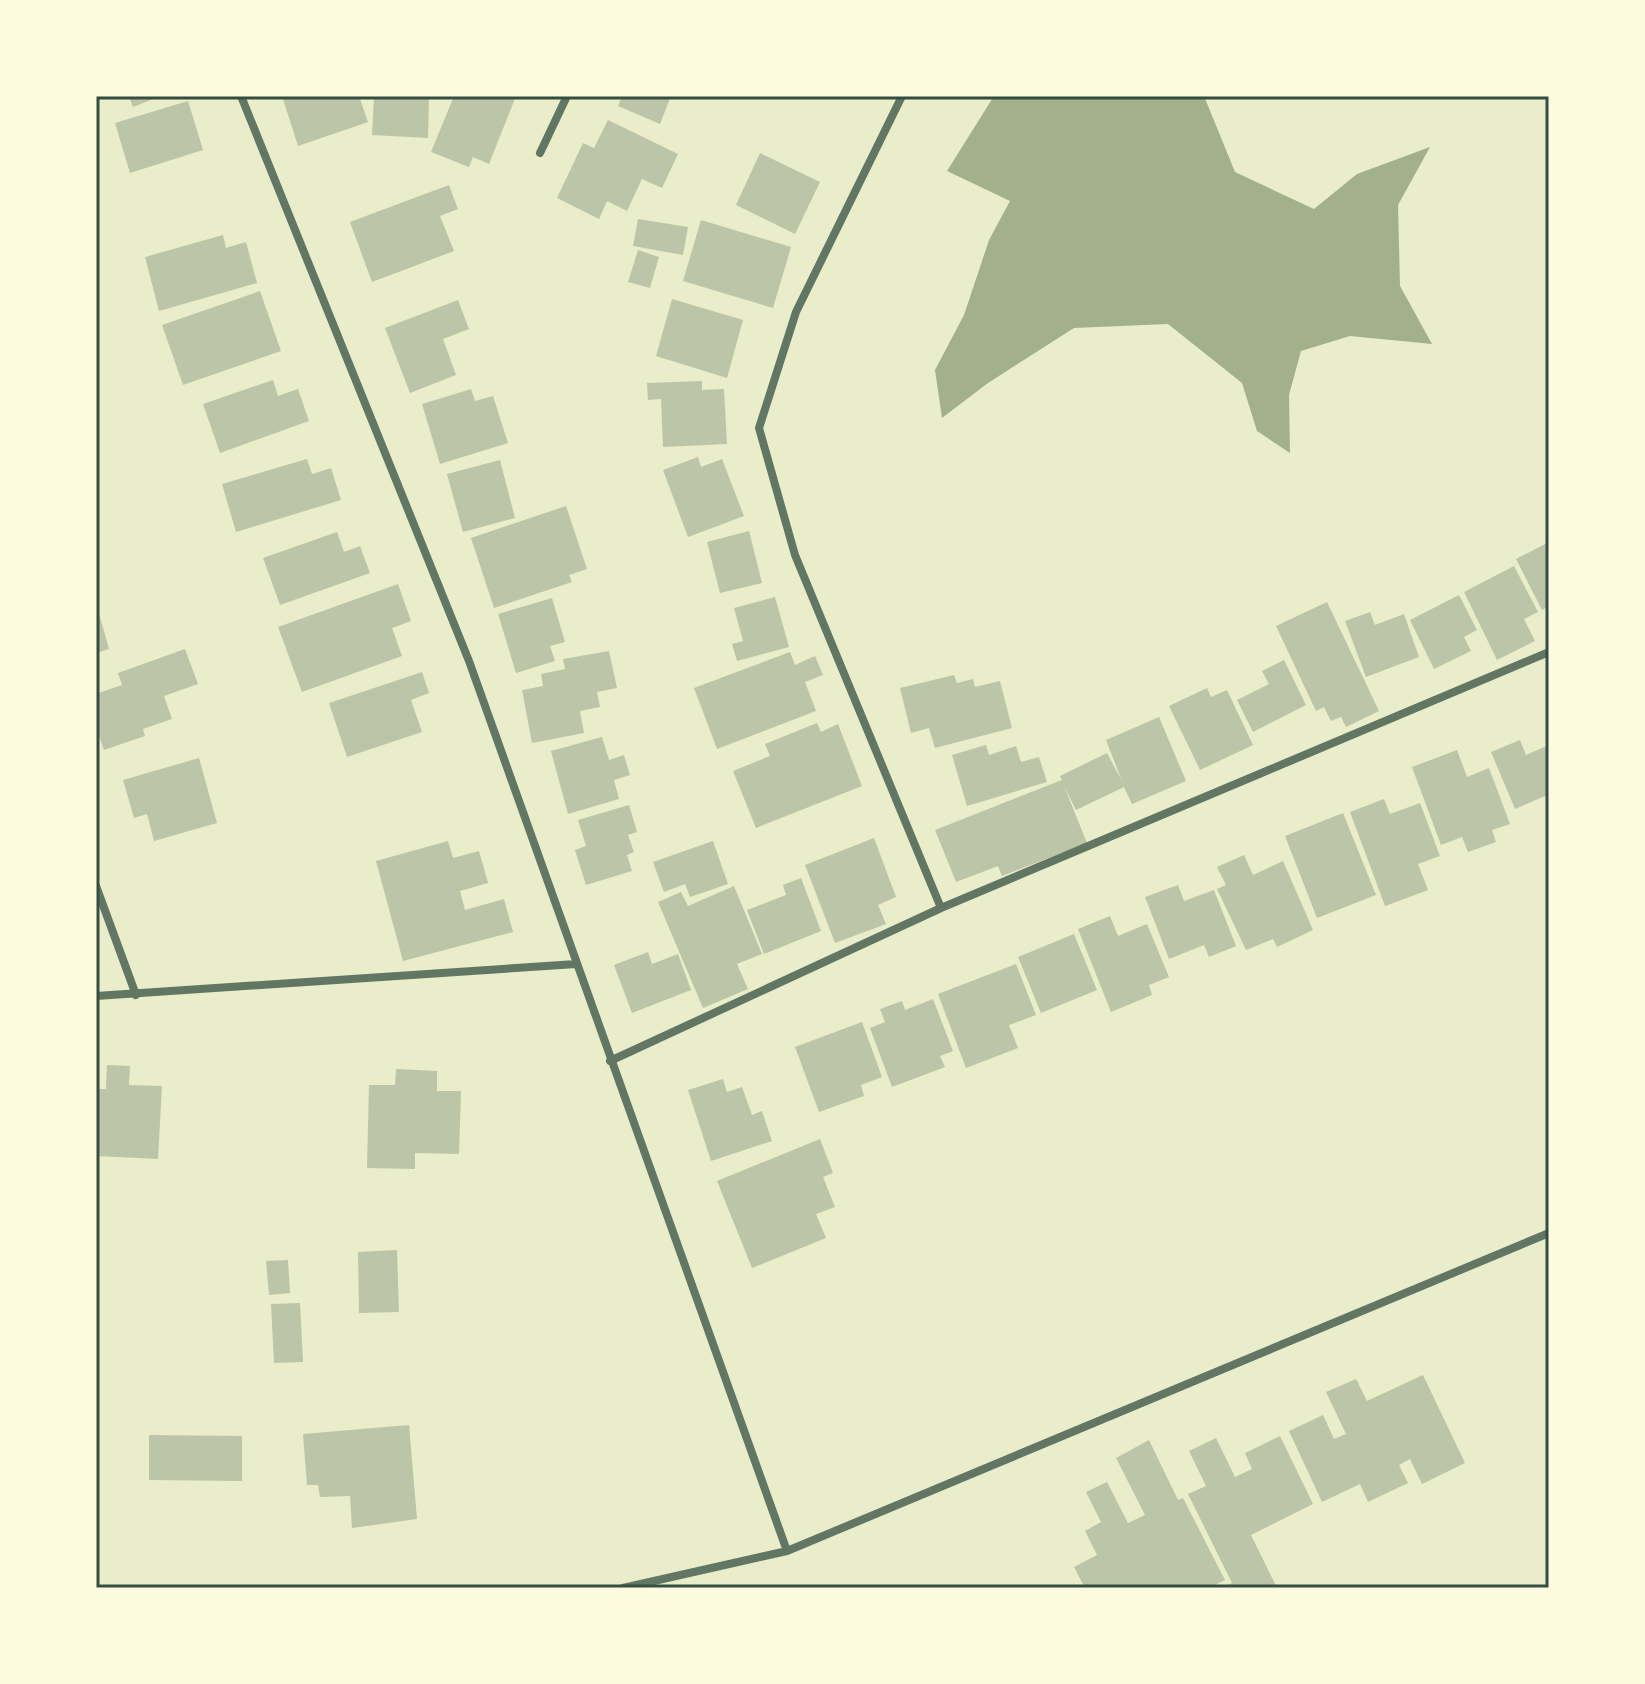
<svg xmlns="http://www.w3.org/2000/svg" width="1645" height="1684" viewBox="0 0 1645 1684" font-family="Georgia,serif">
<style>
.water{fill:#a3b18a}
.building{fill:#bcc5a7}
.lines{fill:none;stroke-linecap:round;stroke-linejoin:round}
.minor{stroke:#617663;stroke-width:8}
.neatline{fill:none;stroke:#344e41;stroke-width:3}
</style>
<rect width="100%" height="100%" fill="#e9edc9"/>
<!-- water -->
<path class="water" d="M994,96h210l31,76 79,37 43,-35 73,-27 -32,58 2,81 32,58 -82,-8 -49,15 -12,44 1,58 -33,-22 -15,-48 -74,-59 -94,4 -86,55 -46,35 -7,-48 29,-55 25,-75 21,-39 -63,-30z"/>
<!-- building -->
<path class="building" d="M129,96h32l-28,11z
M282,96h77l9,26 -70,24z
M374,96h55l-1,42 -56,-3z
M454,96h62l-27,68 -16,-7 -4,10 -38,-15z
M622,96h49l-11,28 -42,-18z
M188,101l15,49 -73,23 -15,-50z
M608,120l70,34 -16,34 -20,-9 -15,32 -20,-10 -8,18 -42,-21 26,-55 11,5z
M760,153l60,29 -25,52 -59,-29z
M449,185l9,24 -18,7 14,35 -82,31 -22,-60z
M638,219l50,8 -5,28 -50,-9z
M701,220l90,27 -18,61 -90,-27z
M223,235l3,13 20,-6 11,41 -98,28 -14,-54z
M638,250l21,7 -9,31 -22,-6z
M260,291l21,60 -98,34 -21,-60z
M672,299l71,21 -16,58 -71,-22z
M458,300l11,29 -26,10 13,36 -46,18 -25,-65z
M273,380l5,16 20,-7 11,32 -89,32 -17,-49z
M702,381v9l22,-1 3,55 -64,3 -2,-48 -13,1 -1,-17z
M471,389l4,12 18,-5 15,47 -68,21 -18,-60z
M698,457l3,10 21,-8 22,57 -56,21 -25,-67z
M307,459l5,15 19,-6 10,32 -105,32 -14,-48z
M500,460l15,58 -52,14 -16,-58z
M566,506l21,63 -18,6 3,7 -78,26 -23,-70z
M749,531l13,52 -42,10 -13,-51z
M337,532l7,20 16,-6 10,27 -90,32 -17,-47z
M1549,542v64l-7,4 -26,-51z
M1514,566l24,46 -14,7 11,22 -38,19 -33,-68z
M398,584l13,37 -19,7 10,28 -100,36 -24,-65z
M1459,595l18,35 -13,7 7,14 -37,18 -24,-49z
M775,597l14,50 -52,14 -5,-17 11,-3 -9,-33z
M552,598l13,44 -15,4 5,15 -39,12 -18,-59z
M1327,602l52,109 -33,16 -5,-10 -10,4 -7,-14 -8,4 -40,-85z
M96,603l13,46 -13,4z
M1370,612l5,13 29,-11 15,43 -53,20 -21,-56z
M185,649l13,35 -34,12 8,23 -29,10 2,7 -41,14 -8,-23v-33l26,-9 -4,-12z
M609,651l8,37 -20,4 3,15 -20,4 4,22 -52,10 -10,-53 21,-4 -2,-12 24,-5 -2,-10z
M790,652l5,13 20,-9 8,19 -18,7 11,29 -99,38 -23,-61z
M1284,660l22,45 -53,27 -16,-32 32,-16 -7,-13z
M422,672l7,21 -18,7 11,32 -75,25 -18,-54z
M954,675l3,8 16,-4 2,8 25,-6 12,47 -77,20 -6,-20 -18,5 -11,-45z
M1207,688l4,9 16,-7 26,55 -53,25 -31,-64z
M1159,717l27,64 -54,23 -8,-17 -48,23 -12,-24 23,57 -85,33 -4,-10 -42,16 -21,-52 127,-50 -2,-4 47,-23 15,28 -16,-41z
M817,723l4,9 17,-8 24,62 -106,42 -23,-57 37,-15 -5,-12z
M602,737l7,23 15,-5 6,20 -16,5 5,19 -51,15 -17,-63z
M1520,740l6,15 23,-10v61l-4,-10 -30,13 -24,-57z
M986,745l3,10 27,-9 5,16 18,-5 8,25 -80,24 -15,-51z
M1457,750l10,27 22,-9 21,56 -18,6 4,12 -28,10 -6,-15 -21,8 -29,-78z
M199,758l18,65 -63,18 -7,-27 -13,4 -11,-38z
M1384,799l6,15 30,-11 20,53 -22,8 10,26 -43,16 -35,-94z
M629,805l8,27 -9,3 6,17 -7,3 5,16 -46,14 -11,-35 11,-4 -8,-26z
M1343,813l33,82 -59,23 -32,-82z
M874,838l22,59 -18,8 8,19 -51,19 -30,-78z
M448,841l5,17 26,-7 9,32 -28,8 5,19 39,-11 9,33 -110,29 -27,-100z
M713,841l15,43 -38,13 -5,-13 -21,8 -11,-30z
M1244,855l9,20 30,-14 30,69 -36,17 -4,-8 -27,11 -29,-61 9,-4 -9,-18z
M801,878l20,53 -57,23 -17,-44 39,-15 -3,-10z
M1178,885l6,16 30,-11 22,56 -27,11 -5,-12 -35,14 -24,-62z
M734,886l28,68 -25,10 11,25 -45,19 -45,-106 23,-10 7,14z
M1110,916l8,20 29,-12 22,53 -20,8 3,10 -41,17 -33,-83z
M1074,934l23,56 -56,23 -23,-56z
M648,952l4,12 26,-10 13,36 -59,23 -18,-48z
M1016,964l20,51 -27,10 9,23 -52,20 -28,-74z
M933,999l20,52 -13,5 5,11 -53,20 -22,-59 15,-6 -5,-13 22,-8 3,9z
M862,1022l20,55 -21,8 3,11 -45,16 -24,-65z
M107,1065l23,1 -1,19 33,1 -4,73 -62,-3v-67h10z
M396,1069l41,2v20h24l-2,63 -44,-1v16l-48,-1 2,-83h26z
M723,1079l4,13 15,-5 10,28 10,-4 10,30 -61,20 -23,-71z
M820,1139l13,34 -10,4 12,30 -19,7 10,24 -74,30 -35,-87z
M397,1250l2,62 -40,1 -1,-61z
M288,1260l2,33 -21,2 -3,-34z
M300,1303l3,59 -29,1 -3,-59z
M1423,1375l42,88 -43,21 -12,-25 -11,6 9,18 -40,19 -8,-18 -38,18 -33,-71 34,-16 11,24 12,-5 -20,-42 30,-13 11,22z
M409,1425l8,94 -65,9 -2,-32 -30,1 -2,-12h-11l-4,-51z
M149,1435l93,1v45l-93,-1z
M1280,1436l33,68 -62,31 26,53h-56l11,-5 -44,-89 18,-8 -17,-35 27,-13 19,39 17,-8 -7,-16z
M1149,1440l29,60 5,-2 42,82 -16,8h-124l-11,-21 23,-12 -12,-24 16,-9 -15,-30 21,-10 21,41 17,-8 -29,-57z"/>
<g class="lines">
<!-- minor -->
<path class="minor" d="M241,96l228,565 318,890
M902,96l-106,216 -37,116 36,127 146,353
M540,153l27,-57
M96,886l40,109
M96,996l480,-32
M610,1061l331,-153 608,-256
M623,1588l164,-37 762,-318"/>
</g>
<!-- border -->
<rect width="1645" height="1684" fill="none" stroke="#fefae0" stroke-width="196"/>
<rect x="98" y="98" width="1449" height="1488" class="neatline"/>
</svg>
